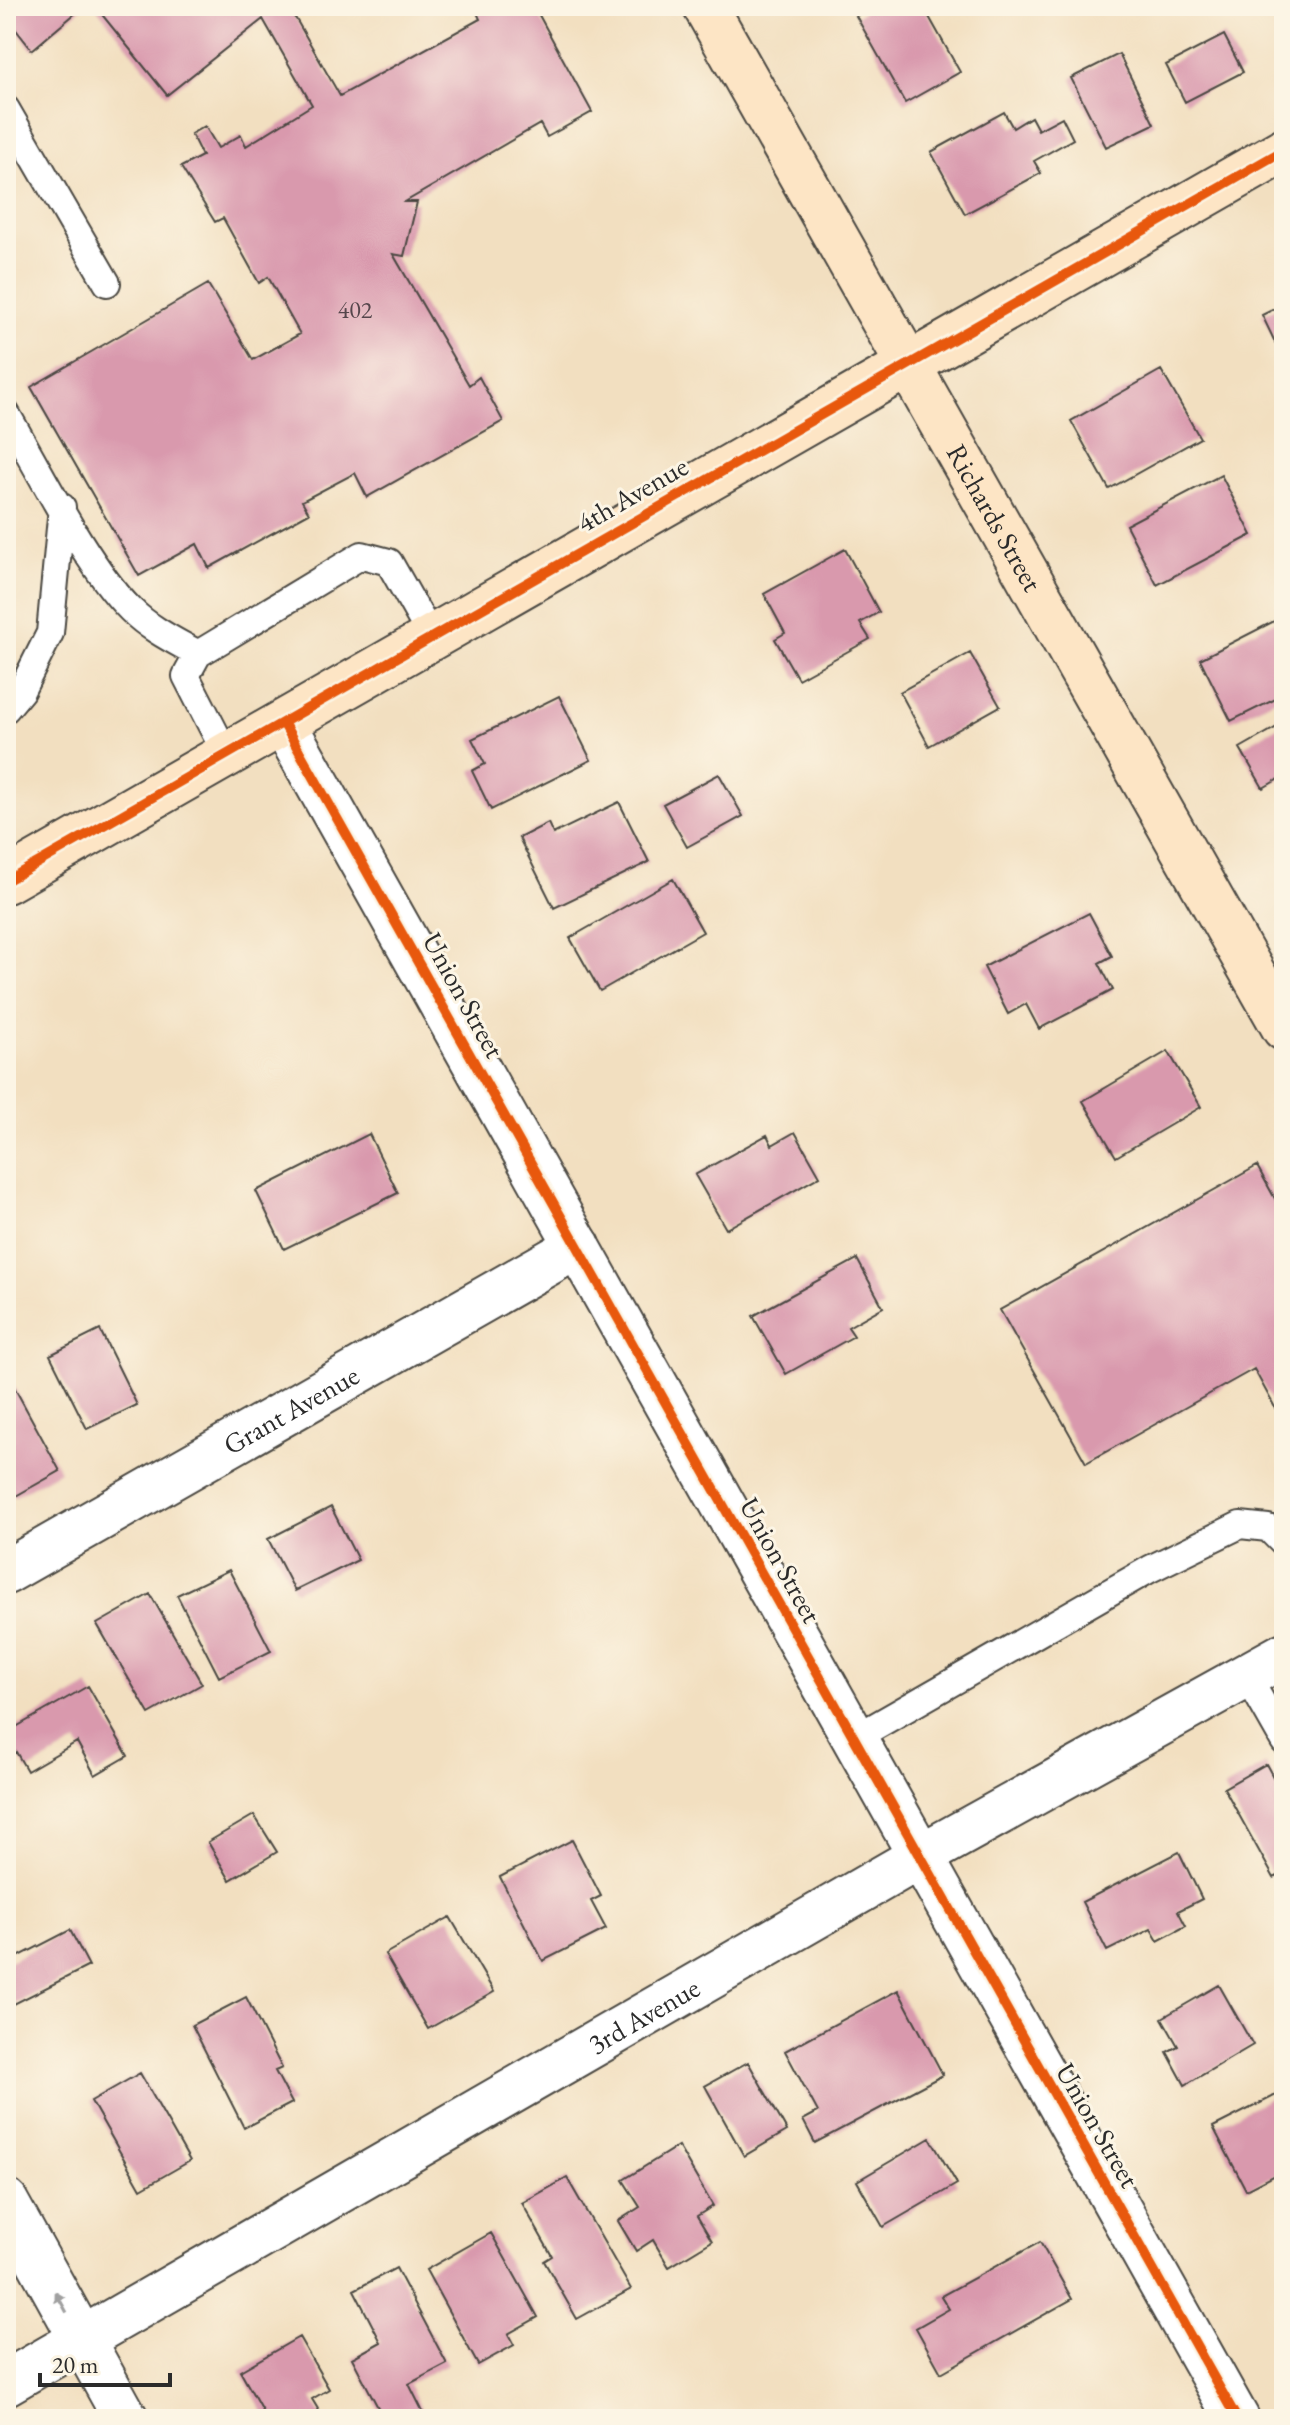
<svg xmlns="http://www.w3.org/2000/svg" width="1290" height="2425" viewBox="0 0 1290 2425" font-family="'EB Garamond',serif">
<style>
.building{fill:#d999ad}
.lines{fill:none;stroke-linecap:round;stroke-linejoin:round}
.lane-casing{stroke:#494641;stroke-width:30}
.street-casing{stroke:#494641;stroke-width:48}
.secondary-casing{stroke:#494641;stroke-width:48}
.lane{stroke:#fff;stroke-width:26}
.street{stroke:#fff;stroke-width:44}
.secondary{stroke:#fde5c5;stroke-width:44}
.cycleway-casing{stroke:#fcf5e5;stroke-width:15}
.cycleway{stroke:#e8590c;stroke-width:10}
.oneway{fill:#a0a0a0}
.labels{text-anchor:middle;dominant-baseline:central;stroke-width:6;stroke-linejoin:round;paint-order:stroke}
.number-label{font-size:24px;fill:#56464c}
.street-label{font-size:28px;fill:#2b2b2b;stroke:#fcf5e5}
</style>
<rect width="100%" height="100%" fill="#fcf5e5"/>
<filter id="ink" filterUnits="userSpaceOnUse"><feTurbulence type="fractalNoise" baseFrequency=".0125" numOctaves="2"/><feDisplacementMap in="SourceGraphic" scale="16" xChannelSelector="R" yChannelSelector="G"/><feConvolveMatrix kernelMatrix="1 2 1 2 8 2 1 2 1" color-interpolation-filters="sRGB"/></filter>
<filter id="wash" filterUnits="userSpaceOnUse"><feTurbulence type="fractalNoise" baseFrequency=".006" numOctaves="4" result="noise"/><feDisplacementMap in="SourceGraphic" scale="32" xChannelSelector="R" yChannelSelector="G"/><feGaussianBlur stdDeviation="1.8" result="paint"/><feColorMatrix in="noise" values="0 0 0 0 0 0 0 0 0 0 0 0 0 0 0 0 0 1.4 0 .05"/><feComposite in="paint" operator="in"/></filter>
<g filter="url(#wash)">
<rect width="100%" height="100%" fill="#f2dfc0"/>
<g id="blocks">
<!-- building -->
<path class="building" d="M6,6h78l-52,44 -26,-33z
M95,6h189l12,13 44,77 140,-77 -6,-13h60l58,106 -45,25 -7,-13 -135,78h12l-13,54 -11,-2 76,131 10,-8 24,44 -136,76 -12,-24 -53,28 7,12 -100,55 -12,-24 -58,32 -108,-189 177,-103 45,76 47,-26 -32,-57 -9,6 -36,-65 -8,4 -34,-55 21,-11 -11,-22 14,-8 13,22 23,-13 5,11 66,-41 -49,-86 -96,76z
M874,6h49l37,66 -55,31 -49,-87z
M1224,35l19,37 -58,30 -19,-37z
M1119,54l35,70 -48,23 -35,-69z
M1004,112l9,16 18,-11 7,13 24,-13 11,22 -39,22 7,12 -76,41 -34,-62z
M1284,304v57l-22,-46z
M1161,370l39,68 -91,51 -38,-68z
M1221,475l31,60 -95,50 -31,-60z
M845,549l34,63 -19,11 10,16 -72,40 -23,-40 10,-6 -21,-39z
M1284,616v79l-53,26 -31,-62z
M970,653l30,53 -71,40 -29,-54z
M559,696l32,64 -100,50 -19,-39 13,-7 -13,-25z
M1284,723v53l-21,12 -23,-40z
M719,774l24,42 -56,31 -24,-43z
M619,802l30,60 -95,46 -35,-70 29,-15 5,11z
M673,879l30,53 -103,59 -30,-53z
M1089,913l23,43 -13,7 14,27 -74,39 -13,-25 -18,10 -24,-47z
M1168,1051l33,56 -85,50 -33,-56z
M795,1132l25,44 -94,53 -31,-54 72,-40 5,10z
M369,1134l29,59 -114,56 -28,-58z
M1257,1166l27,49v209l-30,-55 -168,94 -86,-153z
M857,1259l26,48 -35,20 6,9 -68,38 -33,-58z
M100,1330l37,75 -50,24 -37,-74z
M6,1372l54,99 -46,26 -8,-14z
M331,1507l27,53 -63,31 -27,-52z
M229,1570l42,81 -52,26 -42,-82z
M150,1594l52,90 -53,30 -52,-90z
M88,1686l40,70 -33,19 -18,-33 -50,29 -11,-19 -10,6v-32l3,5z
M1266,1764l18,33v76l-10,5 -50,-90z
M254,1815l23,37 -47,28 -22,-38z
M572,1840l29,56 -10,5 15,28 -63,32 -43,-84z
M1179,1852l23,47 -24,12 8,15 -28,15 -7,-12 -44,22 -25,-49z
M450,1917l44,75 -66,37 -43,-75z
M70,1930l19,36 -81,41 -2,-44z
M1219,1985l34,60 -68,40 -18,-33 11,-6 -16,-28z
M898,1990l45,85 -128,68 -12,-23 15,-8 -33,-61z
M246,1997l36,71 -7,3 17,32 -48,25 -52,-103z
M748,2062l39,69 -43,25 -39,-70z
M140,2073l50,88 -49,28 -50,-88z
M1284,2091v79l-38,20 -33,-63z
M930,2138l27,46 -74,43 -26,-46z
M678,2146l35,60 -16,10 15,25 -43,26 -16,-27 -17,11 -18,-30 22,-14 -17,-27z
M567,2178l64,111 -54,30 -33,-58 8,-5 -30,-53z
M491,2233l47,84 -30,17 6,11 -36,20 -52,-95z
M1040,2242l32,57 -131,74 -25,-45 33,-19 -8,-13z
M396,2268l51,96 -38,20 16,32 -6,3h-35l-32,-61 29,-16 -27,-52z
M299,2337l30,52 -17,10 12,20h-57l-27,-48z"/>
</g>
</g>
<g filter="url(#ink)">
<use href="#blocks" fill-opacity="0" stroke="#494641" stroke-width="2"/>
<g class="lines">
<!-- lane casing -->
<g class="lane-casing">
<path id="lane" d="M6,109l101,174
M6,413c34,58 79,151 125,197 19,19 44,31 67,44
M6,709l15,-18 29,-58 12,-126
M227,756l-41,-80 12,-22 164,-99 27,7 43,76
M1247,1676l37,65
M853,1739l297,-170 90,-44 28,3 16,16"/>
</g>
<!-- street casing -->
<g class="street-casing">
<g id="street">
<path d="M284,724l953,1695"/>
<path id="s1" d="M6,1572l572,-326"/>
<path d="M6,2202l120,217"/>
<path id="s2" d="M6,2383l913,-526 365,-202"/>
</g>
</g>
<!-- secondary casing -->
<g class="secondary-casing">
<g id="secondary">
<path id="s3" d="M705,6l579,1022"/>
<path d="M6,881l1278,-731"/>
</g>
</g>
<!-- lane -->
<use href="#lane" class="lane"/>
<!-- street -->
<use href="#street" class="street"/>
<!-- secondary -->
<use href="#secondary" class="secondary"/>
<!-- cycleway casing -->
<g class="cycleway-casing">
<path id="cycleway" d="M284,724l953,1695
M6,881l1278,-731"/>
</g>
<!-- cycleway -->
<use href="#cycleway" class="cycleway"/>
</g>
<!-- one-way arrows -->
<defs><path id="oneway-solid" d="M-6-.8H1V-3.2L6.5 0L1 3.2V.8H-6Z" transform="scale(2)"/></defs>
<use class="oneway" href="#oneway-solid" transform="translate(61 2302) rotate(-119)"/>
</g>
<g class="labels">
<!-- number labels -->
<g class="number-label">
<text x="355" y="309">402</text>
</g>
<!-- street labels -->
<g class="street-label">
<text transform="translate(632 494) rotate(-30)">4th Avenue</text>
<text stroke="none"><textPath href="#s3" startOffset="588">Richards Street</textPath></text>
<text transform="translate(464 995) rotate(61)">Union Street</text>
<text stroke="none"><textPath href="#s1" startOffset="328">Grant Avenue</textPath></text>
<text transform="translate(781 1560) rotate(61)">Union Street</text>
<text stroke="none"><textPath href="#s2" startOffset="736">3rd Avenue</textPath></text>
<text transform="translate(1098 2125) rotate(60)">Union Street</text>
</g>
</g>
<!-- margin -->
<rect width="1290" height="2425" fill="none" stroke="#fcf5e5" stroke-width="32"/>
<!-- scale -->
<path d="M40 2373v12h130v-12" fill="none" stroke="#2b2b2b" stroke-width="4"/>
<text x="52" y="2373" font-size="24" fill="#2b2b2b" stroke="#fcf5e5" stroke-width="6" paint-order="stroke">20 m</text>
</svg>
